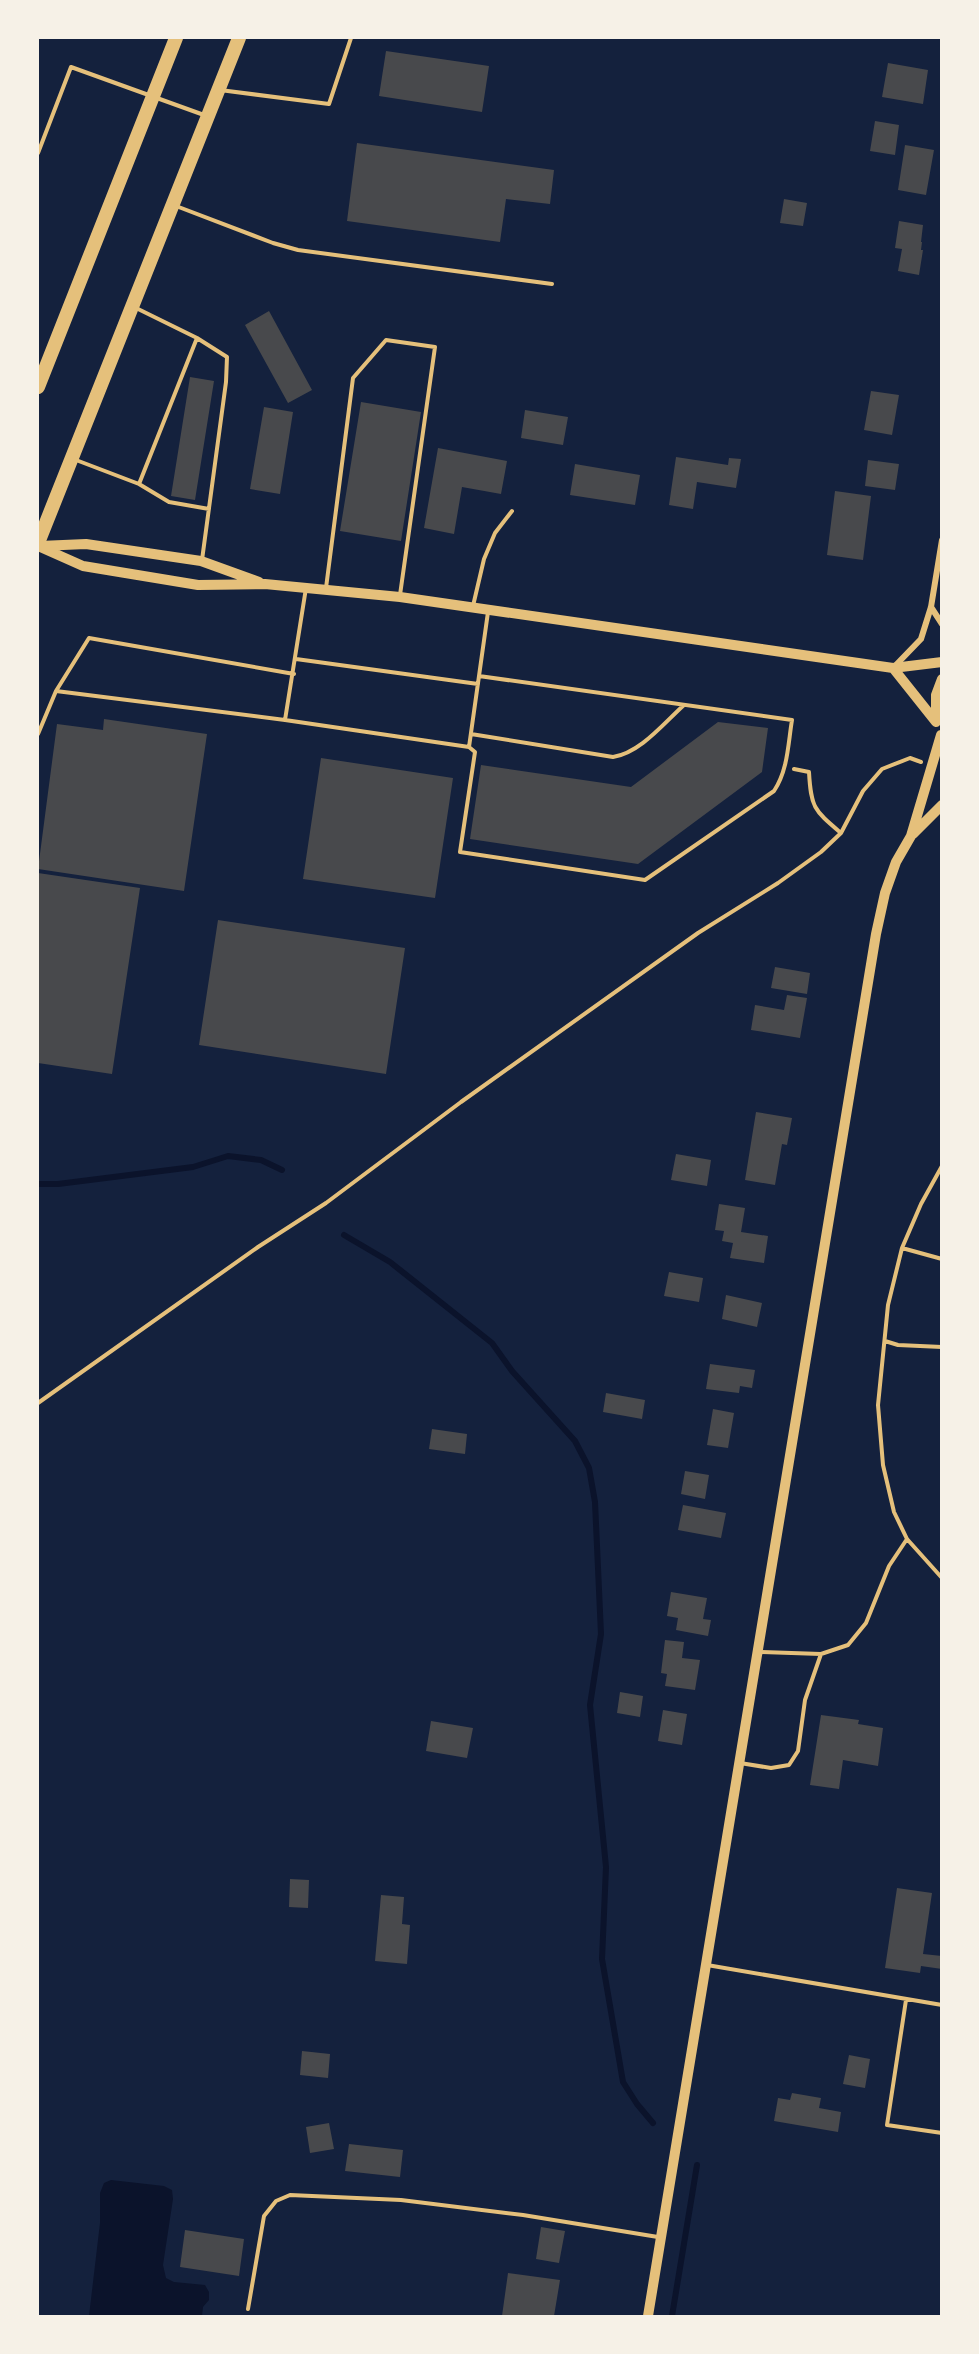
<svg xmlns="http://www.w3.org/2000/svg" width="979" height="2354" viewBox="0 0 979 2354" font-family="'Sofia Sans Condensed',sans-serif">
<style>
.water{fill:#0b132b}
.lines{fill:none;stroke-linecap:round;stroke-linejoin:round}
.stream{stroke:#0b132b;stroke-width:6}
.building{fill:#48494c}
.path{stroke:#e5c07b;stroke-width:4}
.service{stroke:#e5c07b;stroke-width:4}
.minor{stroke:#e5c07b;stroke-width:6}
.tertiary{stroke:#e5c07b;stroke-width:10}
.primary{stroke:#e5c07b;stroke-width:14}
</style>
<rect width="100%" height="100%" fill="#14213d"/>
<!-- water -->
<path class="water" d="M111,2180l53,6 8,4 1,9 -10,66 3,13 8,4 31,3 4,7v8l-6,7 -1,9h-113l11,-93v-30l4,-10z"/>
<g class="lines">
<!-- stream -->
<path class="stream" d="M38,1184h20l135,-17 35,-11 33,4 21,10
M344,1235l46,27 102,81 20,28 63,70 14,27 6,34 6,132 -11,71 16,162 -4,92 21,123 14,22 16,19
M672,2316l25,-151"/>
</g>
<!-- building -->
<path class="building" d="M386,51l103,15 -7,46 -103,-16z
M888,63l40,7 -5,34 -41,-7z
M875,121l24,4 -4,30 -25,-4z
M357,143l197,27 -4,34 -44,-5 -6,43 -153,-21z
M905,145l29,5 -8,45 -28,-5z
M784,199l23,4 -4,23 -23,-3z
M899,221l24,4 -2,17h1l-1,8h2l-4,25 -21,-4 4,-22 -7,-1z
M269,311l43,79 -24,13 -43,-78z
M190,377l24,4 -19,119 -24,-4z
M871,391l28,4 -7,40 -28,-5z
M361,402l60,10 -20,129 -61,-10z
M264,407l29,5 -13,82 -30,-5z
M525,410l43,7 -5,28 -42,-7z
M438,448l69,13 -6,33 -39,-7 -8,47 -30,-6z
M676,457l52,8 1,-7 12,1 -5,29 -39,-6 -4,27 -24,-4z
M868,460l31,4 -4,26 -30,-4z
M575,464l65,11 -5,30 -65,-10z
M835,491l36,5 -8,64 -36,-5z
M104,719l103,15 -23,157 -146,-22 19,-145 46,6z
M718,722l50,6 -6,44 -124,92 -168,-25 11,-74 150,22z
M321,758l132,20 -18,120 -132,-19z
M38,873l102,15 -28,186 -74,-11z
M218,920l187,28 -19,126 -187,-29z
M775,967l35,6 -3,21 -36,-6z
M787,995l20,3 -7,40 -49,-8 4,-25 29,5z
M756,1112l36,6 -5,27 -5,-1 -7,41 -30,-5z
M676,1154l35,6 -4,26 -36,-6z
M719,1204l26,4 -4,24 27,4 -4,27 -34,-5 3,-15 -11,-2 2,-10 -9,-1z
M669,1272l34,6 -4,24 -35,-6z
M726,1295l36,8 -5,24 -35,-8z
M710,1364l45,6 -3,18 -12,-2 -1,7 -33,-4z
M606,1393l39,7 -3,19 -39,-7z
M713,1409l21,4 -6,35 -21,-3z
M432,1429l35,5 -2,20 -36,-5z
M685,1471l24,4 -4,24 -24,-5z
M683,1505l43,8 -5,25 -43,-8z
M671,1592l36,6 -4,21 8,1 -3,16 -32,-6 2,-12 -11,-2z
M665,1640l19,2 -2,16 18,2 -5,30 -30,-4 2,-12 -6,-1z
M620,1692l23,4 -3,21 -23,-4z
M663,1710l24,4 -5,31 -24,-4z
M821,1715l38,5 -1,4 25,4 -5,38 -35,-6 -4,29 -29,-4z
M431,1721l42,7 -6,30 -41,-7z
M290,1879l19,1 -1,28 -19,-1z
M897,1888l35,5 -9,61 19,2v13l-21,-3 -1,7 -35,-5z
M381,1895l23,2 -2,27 8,1 -3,39 -32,-3z
M302,2051l28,3 -2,24 -28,-3z
M849,2055l21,4 -5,29 -22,-4z
M792,2093l29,5 -2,10 22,4 -3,20 -64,-11 4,-23 12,2z
M329,2123l5,26 -24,4 -4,-26z
M349,2144l54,6 -3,27 -55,-6z
M541,2227l24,4 -6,32 -23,-4z
M185,2230l59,9 -5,37 -59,-9z
M508,2273l52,7 -6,36h-52z"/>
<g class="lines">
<!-- path -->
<path class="path" d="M794,769l15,3c2,36 5,38 32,61
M38,1403l220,-156 68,-44 135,-101 237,-169 80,-50 43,-31 20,-19 22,-42 19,-22 28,-11 11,4"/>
<!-- service -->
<path class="service" d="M220,90l109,14 22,-66
M38,153l33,-86 133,48
M176,206l97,37 25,7 254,34
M134,307l63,31 30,19 -1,25 -24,178
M76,460l63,24 30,18 40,7
M139,484l58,-146
M306,588l-21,132 184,27 19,-135
M326,588l27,-210 33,-38 49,7 -35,248
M473,606l11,-47 11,-26 17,-22
M296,659l182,25
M56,691l229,29
M38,734l18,-43 33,-53 205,36
M471,734l142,23c27,-4 50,-33 71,-52
M469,747l6,5 -15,100 185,28 129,-89c14,-21 14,-47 18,-71l-313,-44
M942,1166l-21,38 -19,44 -14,57 -10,100 5,60 11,47 13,27 35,39
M902,1248l40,11
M885,1341l13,4 44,2
M760,1652l61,2 27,-9 18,-22 23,-57 18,-27
M740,1763l31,5 18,-3 9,-14 7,-51 16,-46
M707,1965l235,40
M906,2000l-19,125 55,8
M248,2309l16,-93 12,-15 14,-6 111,5 122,15 135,22"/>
<!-- minor -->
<path class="minor" d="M931,607l11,17
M894,667l27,-28 10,-32 11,-67"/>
<!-- tertiary -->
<path class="tertiary" d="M38,546l45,20 115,19 67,-1 135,13 493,71 49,-6
M40,546l46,-2 115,17 58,21
M893,668l43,54
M936,720v-25l6,-16
M913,834l29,-29
M648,2316l228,-1382 9,-41 11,-31 15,-26 30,-101"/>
<!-- primary -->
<path class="primary" d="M38,387l138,-349
M38,543l201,-505"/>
</g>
<!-- border -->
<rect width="979" height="2354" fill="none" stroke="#f6f1e7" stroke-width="78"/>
</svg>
